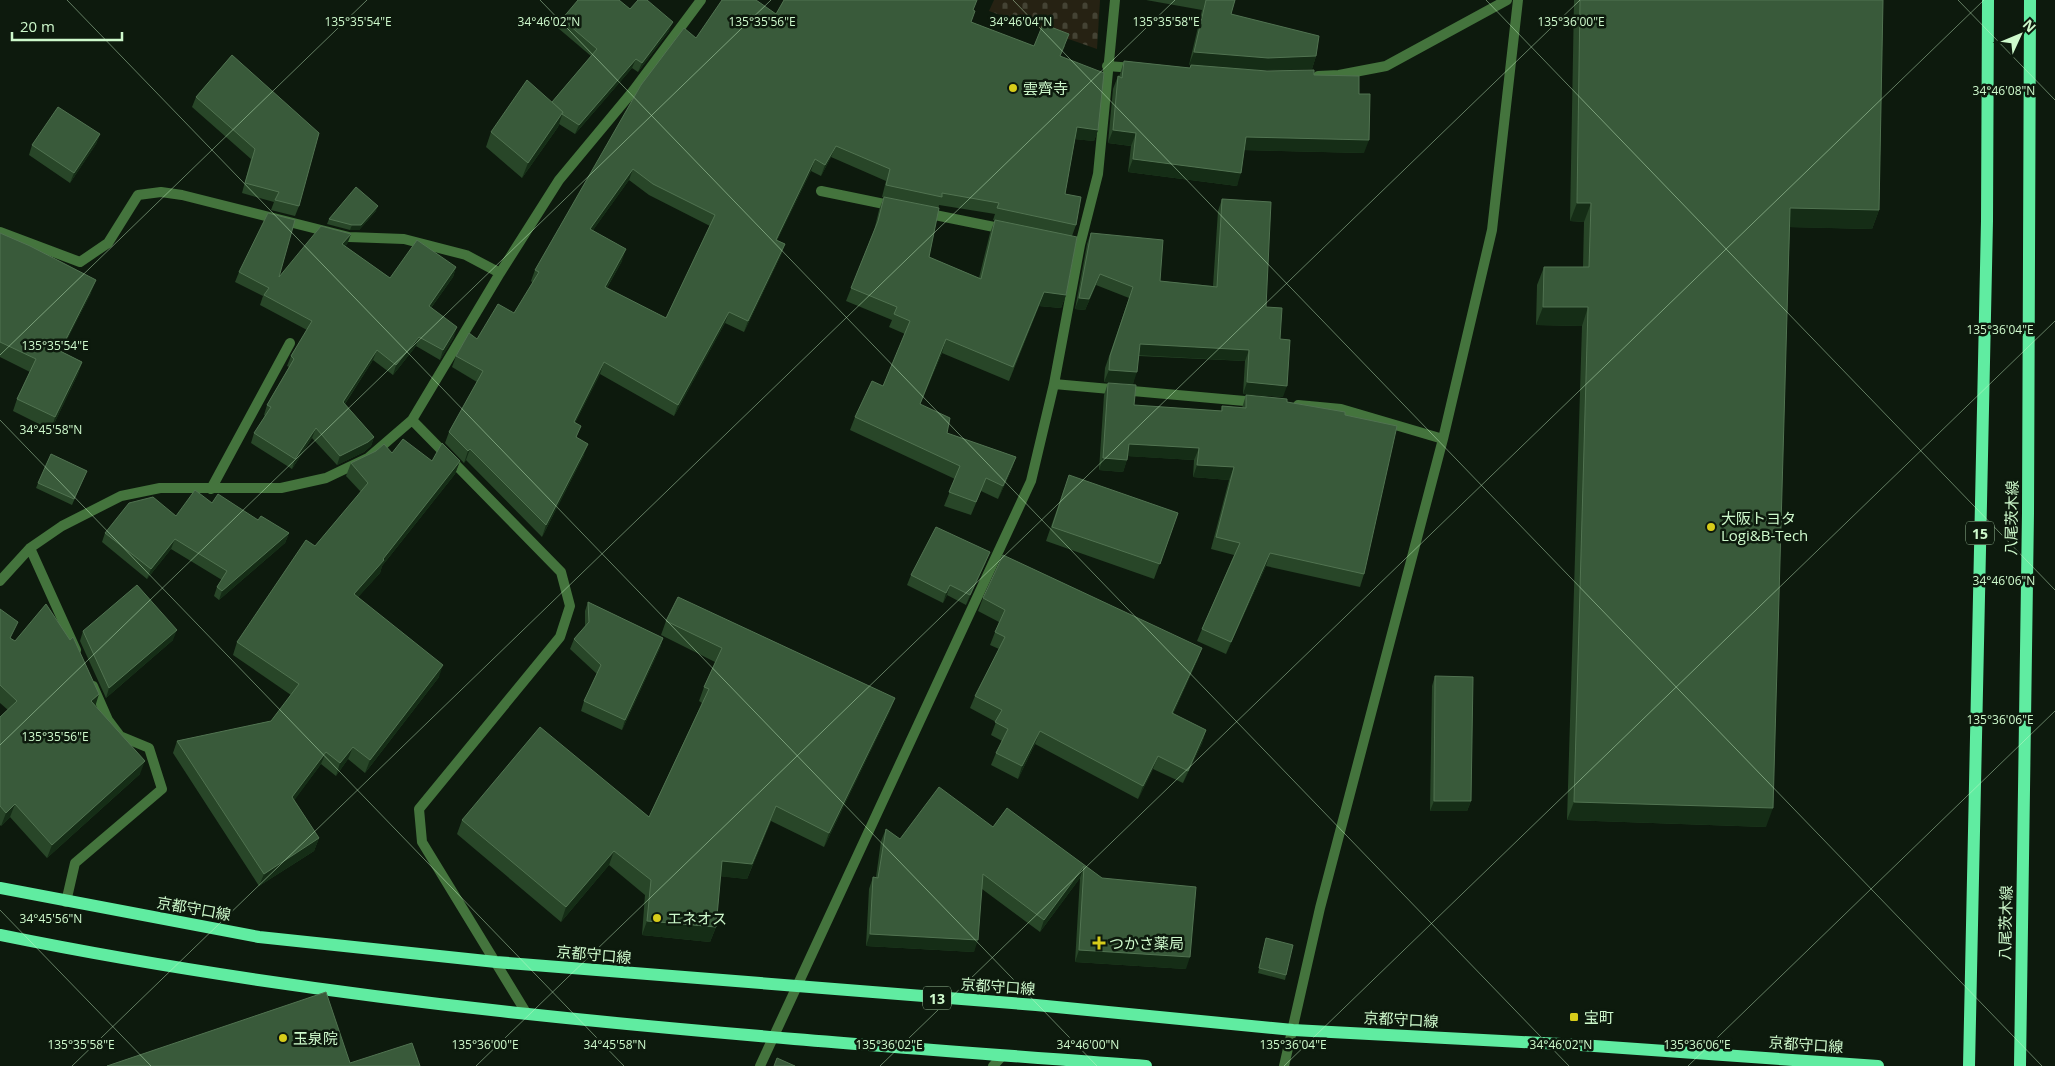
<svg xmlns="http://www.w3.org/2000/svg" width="2055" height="1066" viewBox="0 0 2055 1066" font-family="'Open Sans','Noto Sans JP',sans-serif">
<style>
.cemetery{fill:url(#cemetery-stones)}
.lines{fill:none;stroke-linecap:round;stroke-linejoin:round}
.service{stroke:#44743d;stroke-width:10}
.minor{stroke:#44743d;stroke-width:10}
.primary{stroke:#60eca1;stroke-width:12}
.wall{fill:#284628;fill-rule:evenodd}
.shaded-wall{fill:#152d16}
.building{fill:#395a3a;stroke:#517351;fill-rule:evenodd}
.ticks{fill:none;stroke:#cef9cc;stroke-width:1;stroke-opacity:0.45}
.poi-dot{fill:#d7cc1a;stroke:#0d1a0d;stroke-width:2}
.labels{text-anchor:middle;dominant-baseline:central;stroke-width:5;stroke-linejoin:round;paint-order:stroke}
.shield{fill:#0d1a0d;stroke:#94b693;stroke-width:1}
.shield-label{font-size:14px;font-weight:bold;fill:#cef9cc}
.poi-label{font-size:15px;fill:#cef9cc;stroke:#0d1a0d;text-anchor:start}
.street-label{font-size:15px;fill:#cef9cc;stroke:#0d1a0d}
.ticks-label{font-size:12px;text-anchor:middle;fill:#cef9cc;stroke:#0d1a0d;stroke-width:5;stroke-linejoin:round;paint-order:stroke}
</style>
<defs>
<pattern id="cemetery-stones" width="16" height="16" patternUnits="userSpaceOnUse" patternTransform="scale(1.25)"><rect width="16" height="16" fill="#262213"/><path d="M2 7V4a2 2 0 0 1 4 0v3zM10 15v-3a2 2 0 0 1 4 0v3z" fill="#444334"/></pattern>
</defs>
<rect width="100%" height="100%" fill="#0d1a0d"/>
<!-- cemetery -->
<path class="cemetery" d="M994,0h106l-3,49 -108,-38z"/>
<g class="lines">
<!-- service -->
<path class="service" d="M211,489l79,-146"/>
<!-- minor -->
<path class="minor" d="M1107,66l27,2
M1318,76l21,-1 47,-9 121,-66
M821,191l73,15
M925,213l79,16
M0,232l80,30 28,-19 30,-48 23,-3 21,3 167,42 55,2 62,16 34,18
M1054,384l202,18
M1298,405l43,4 102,30
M412,420l149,152 9,34 -10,31 -141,172 3,33 105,172
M30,548l46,102
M0,581l30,-33 32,-22 59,-30 39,-8h121l45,-10 42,-20 44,-38 88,-147 59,-93 74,-89 68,-91
M66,902l9,-39 87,-74 -13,-41 -29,-12 -12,-16 -15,-34
M760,1066l271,-585 23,-97 26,-139 18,-71 17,-174
M993,1066l10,-11
M1284,1066l36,-158 123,-469 49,-209 26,-230"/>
<!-- primary -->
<path class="primary" d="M0,888l259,49 237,25 540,43 257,25 287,15 298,21
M0,935c377,77 763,102 1146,131
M1969,1066l18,-845 1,-221
M2020,1066l8,-553 2,-513"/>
</g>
<!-- wall -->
<path class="wall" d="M784,0h193l-4,10 -2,12 63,24h31l-5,10 38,74 -4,11 -19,-2 -10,55 11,31 -4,11 -6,59 -5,13 -22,-2 -30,75 -67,-28 -22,51 27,29 69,24 -5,14 -13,28 -17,-8 -10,24 -27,-9 11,-27 -105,-49 5,-13 28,-31 22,-52 -16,-7 3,-7 -46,-19 28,-70 5,-21 5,-13h-2l4,-16 -55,-24 -10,19 -10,-5 -34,69 8,4 -4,11 -37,77 -19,-9 -51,93 -74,-42 -25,49 2,15 7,17 -42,82 -76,-77 -2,3 -19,-20 4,-11 28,-50 -25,-15 4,-11 58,-43 19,-30 -2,-2 4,-11 161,-232 80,-24zM629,180l20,15 61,31 -44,92 -59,-30 15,-27 -29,-31zM939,205l56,9 -2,6h2l-5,13 -11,45 -50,-21z
M1146,0h89l-4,14 85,42 -4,13 -49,1 -74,-5 13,-55z
M1574,0h309l-4,210 -7,19 -82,-2 -24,600 -199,-7 15,-494 -46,-1 1,-40 7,-18h39l1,-45 -14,-1z
M630,9l39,22 -31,41 -6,-4 -57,66 -16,-10 -1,3 -36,51 -36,-31 5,-15 61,-30 39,-46 -33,-28 4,-9z
M232,55l67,151 -4,10 -24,-6 3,-8 -32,-9 9,-34 -59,-52 4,-10z
M1124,61l66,7 124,7 45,19 5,59 -120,-3 -7,36 -109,-14 3,-26 -23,-3 5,-54 5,-13 1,1z
M100,134l-4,10 -26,39 -41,-28 3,-10z
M1222,199l44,108 14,32 3,58 -40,-3 2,-33 -106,-5 -6,28 -29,-2 1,-14 24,-70 -33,-13 -11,25 -10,-1 12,-65 4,-11 69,48 53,5 5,-75z
M376,211l-17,19h-9l-23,-6 2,-5z
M0,233l91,60 -30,58 21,11 -4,12 -27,56 -38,-19 4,-12 13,-27 -30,-15z
M351,234l-4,10 -2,2 45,32 66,-11 -3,10 -22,31 23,29 -14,23 -24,-14 -23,29 -20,-15 -28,44 29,33 -3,9 -7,6 -27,13 -25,-27 -20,31 -41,-26 3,-10 11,-17 -1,-1 3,-10 22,-38 -2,-1 4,-10 16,-26 -47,-25 3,-9 -28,-14 4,-10 40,5z
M1108,383l26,22 87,6 1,-5 20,2 4,-13 41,7 58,13 19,159 -4,13 -94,-21 -40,88 -29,-13 5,-12 32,-74 -23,-6 18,-69 -36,-3 1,-17 -66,-4 -5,16 -24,-2 5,-75z
M392,453l40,8h28l-5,13 -73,92 -2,7 -22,24 81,80 -74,96 -17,-14 -12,17 -15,-12 -27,36 25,38 -5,13 -55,35 -86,-133 4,-12 94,-20 20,-26 -58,-40 4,-13 78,-96 46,-54 -15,-16 5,-13z
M87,471l-15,34 -36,-17 2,-5z
M1064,489l114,24 -24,66 -108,-38z
M212,503l46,17 31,13 -4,10 -66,57 -5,-4 3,-9 5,-7 -51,-31 -24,30 -45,-37 3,-9 71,-17z
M986,562l-20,43 -19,-10 -4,8 -36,-18 4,-10z
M983,598l219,50 -5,13 -24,53 33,16 -4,13 -19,40 -30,-14 -15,30 -103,-55 -17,35 -27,-14 5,-12 6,-12 -11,-6 5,-13 -26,-14 5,-12 24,-47 -9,-4 9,-23 -21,-11z
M588,602l75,36 -3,10 -38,82 -41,-19 3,-10 13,-27 -27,-25 4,-10 11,-13v-15z
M0,609l11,30 84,66 45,69 -93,84 -37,-41 -9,9 -1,-1v-108l8,-7 -8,-7z
M666,621l229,77 -6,15 -65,134 -53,-26 -24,58 -27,-3 -4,51 -6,15 -68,-7 3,-40 -36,-30 -48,57 -104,-88 5,-14 187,-3 53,-114 -3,-2 5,-14 11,-25 -54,-27z
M83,631l90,9 -67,58 -26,-57z
M1435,676l36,125 -4,10h-37l2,-125z
M1007,808l95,70 84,91 -111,-7 5,-84 -40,54 -58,-43 -8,63 -108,-6 3,-57 4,-12h3l5,-36 5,-12 14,10 93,-12z
M1266,938l20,37 -1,5 -27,-7z"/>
<!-- shaded-wall -->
<path class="shaded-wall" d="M673,22l-4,9 -31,41 4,-9z
M1194,52l122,4 -4,13 -49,1 -74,-5z
M636,59l-4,9 -57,66 4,-9z
M563,112l-5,15 -36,51 6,-15z
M1077,127l21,3 -4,11 -21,-2z
M1113,130l23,3 -5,13 -23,-3z
M100,134l-4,10 -26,39 4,-10z
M1246,137l123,3 -5,13 -123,-3z
M836,146l-5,11 -10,19 4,-11z
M815,159l-4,12 -39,80 4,-11z
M1133,159l108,14 -4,13 -109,-14z
M633,169l-4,11 -43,60 4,-11z
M1577,203h14l-7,19 -14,-1z
M378,206l-2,5 -17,19h-9l2,-5z
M1790,208l89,2 -7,19 -89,-2z
M351,234l-4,10 -9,9 4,-9z
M785,244l-4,11 -37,77 4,-11z
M626,249l-4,12 -21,37 4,-11z
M456,267l-3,10 -28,39 4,-10z
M1100,274l-4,11 -11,25 -10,-1 4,-11z
M96,280l-5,13 -36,70 5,-12z
M1044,292l22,3 -5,13 -22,-2 -30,75z
M1543,307h45l-6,19 -46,-1z
M729,312l-4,11 -51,93 4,-11z
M457,327l-3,10 -14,23 3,-10z
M419,337l-3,9 -23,29 3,-10z
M946,339l-4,14 -27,64 5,-13z
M1140,344l109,6 -4,11 -109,-6z
M377,350l-4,10 -33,51 3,-9z
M82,362l-4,12 -27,56 4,-13z
M604,362l-4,12 -30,59 4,-11z
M1109,370l28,2 -4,12 -29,-2z
M1247,382l40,4 -4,11 -40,-3z
M316,428l-4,10 -20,31 3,-10z
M374,437l-3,9 -7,6 -27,13 3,-9z
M588,444l-4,11 -42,82 4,-12z
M1129,444l70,4 -5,12 -69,-4z
M470,449l-4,11 -2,3 4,-12z
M1016,457l-5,14 -13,28 5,-13z
M1103,458l24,2 -4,12 -24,-2z
M460,461l-5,13 -73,92 -2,7 -31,34 5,-13 29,-35z
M1197,465l37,2 -5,13 -36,-3z
M289,533l-4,10 -66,57 3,-9z
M175,539l-4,10 -24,30 4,-10z
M990,552l-4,10 -20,43 4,-10z
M1270,553l-4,13 -40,88 5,-12z
M950,585l-3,10 -4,8 3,-10z
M177,630l-4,10 -67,58 3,-10z
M663,638l-3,10 -38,82 3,-10z
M1202,648l-5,13 -30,65 5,-13z
M443,665l-4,12 -74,96 5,-13z
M99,694l-4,13 -4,-6z
M895,698l-6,15 -65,134 5,-14z
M1206,730l-4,13 -19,40 5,-12z
M1040,731l-5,13 -17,35 4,-13z
M353,747l-5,12 -12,17 4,-13z
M326,752l-5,12 -33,45 4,-12z
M1158,756l-5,13 -15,30 5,-13z
M145,761l-5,13 -93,84 5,-13z
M1434,801h37l-4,10h-37z
M1574,802l199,6 -7,19 -199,-7z
M15,804l-5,13 -9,9 5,-13z
M776,806l-29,73 -31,-3 6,-15z
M319,838l-5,13 -55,35 5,-12z
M614,851l-5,14 -48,57 5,-15z
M1084,866l-4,12 -40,54 4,-12z
M647,921l69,6 -6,15 -68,-7z
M870,934l108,6 -4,12 -108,-6z
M1079,950l111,7 -4,12 -111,-7z"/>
<!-- building -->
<path class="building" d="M578,0h41l11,9 8,-9h9l26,22 -31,41 -6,-4 -57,66 -17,-11 1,-2 -11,-10 45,-53 -35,-30z
M722,0h34l20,14 8,-14h193l-4,10 2,1 -4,11 63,24 9,-22 26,10 -9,22 44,17 -6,57 -21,-3 -12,67 16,3 -5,28 -79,-17 2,-5 -57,-10v4l-56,-12 4,-16 -54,-23 -11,19 -10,-6 -39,81 9,4 -37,77 -19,-9 -51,93 -74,-43 -30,60 7,4 -5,11 12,7 -42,81 -76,-76 -2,2 -19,-19 34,-61 -27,-15 13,-23 8,6 21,-35 16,9 25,-41 -4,-2 106,-185 43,-57 12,10zM633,169l20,15 62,31 -49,103 -61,-31 21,-38 -36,-20z
M1206,0h29l-4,14 88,22 -3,20 -48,2 -74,-6z
M1580,0h303l-4,210 -89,-2 -17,600 -199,-6 14,-495h-45l1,-40h45l2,-64h-14z
M232,55l87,78 -20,73 -24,-6 4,-8 -34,-9 10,-34 -59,-52z
M1124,61l66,7 1,-3 76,6 47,-1v5l45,1v18h11l-1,46 -123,-3 -5,36 -108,-14 3,-26 -23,-3 5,-54 4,2z
M527,80l36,32 -35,51 -37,-31z
M58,107l42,27 -26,39 -42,-28z
M356,187l22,19 -17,19h-9l-23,-6z
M884,197l55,11 -10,49 52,22 14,-59 82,17 -11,58 -22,-3 -31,75 -67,-28 -26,65 30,14 -3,15 69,24 -13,29 -17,-8 -10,24 -27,-10 11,-26 -105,-49 17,-36 11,5 27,-65 -16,-7 3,-7 -46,-19 27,-67z
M1222,199l49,3 -5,105 16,1 -2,31 10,1 -3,46 -40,-4 2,-32 -109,-6 -3,28 -28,-2 1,-14 23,-69 -33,-13 -11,25 -10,-1 12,-65 72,7 -3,41 57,6z
M268,213l27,7 -16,57 42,-51 30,8 -9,10 48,34 27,-38 39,27 -27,39 28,21 -14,23 -24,-13 -23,28 -19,-15 -34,52 31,35 -6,5 -28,14 -24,-28 -21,31 -41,-26 17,-26 -4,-2 27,-46 -3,-3 21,-35 -48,-26 5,-7 -30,-16z
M0,233l30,13 66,34 -36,71 22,11 -27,55 -38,-18 19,-40 -36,-17z
M1108,383l28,2 -2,20 88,6v-5l24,2v-13l41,4v3l58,10v3l52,11 -33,148 -94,-21 -39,89 -29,-13 38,-86 -24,-6 18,-70 -37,-2 2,-17 -70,-4 -2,16 -24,-2z
M403,439l29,22 10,-18 18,18 -77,98 1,1 -30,34 89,71 -73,95 -17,-13 -13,16 -14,-11 -34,45 27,41 -55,36 -87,-133 94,-20 28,-37 -62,-42 69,-102 9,6 53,-63 -17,-20 25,-12 8,-7 8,9z
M51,454l36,17 -13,28 -36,-16z
M1069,475l109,38 -18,51 -108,-37z
M195,490l17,13 6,-9 40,26 3,-4 28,17 -67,58 -5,-4 10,-16 -52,-32 -24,30 -46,-36 24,-30 24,-6 23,19z
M936,527l54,25 -20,43 -20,-10 -4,8 -35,-18z
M1003,555l199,93 -30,65 34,17 -18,41 -30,-15 -15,30 -103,-55 -18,35 -26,-13 12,-24 -13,-7 7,-12 -27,-14 30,-59 -10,-5 10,-22 -22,-12z
M137,585l40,45 -68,58 -26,-57z
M678,597l217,101 -66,135 -53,-27 -24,58 -30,-3 -6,66 -69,-6 4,-41 -37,-29 -48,56 -104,-87 78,-93 109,90 60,-128 -5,-2 18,-39 -56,-27z
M588,602l75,36 -38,82 -41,-19 17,-36 -27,-26 15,-17z
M46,604l24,36 3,-3 26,57 -8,7 54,60 -93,84 -37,-41 -9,9 -6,-7v-89l17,-16 -17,-16v-76l18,13 -8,16 5,3z
M1435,676l38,1 -2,124h-37z
M939,787l54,40 14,-19 95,70 94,9 -6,70 -111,-7 5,-84 -40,54 -61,-46 -5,66 -108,-6 3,-57 5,1 8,-49 14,10z
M1266,938l27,7 -7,30 -27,-7z
M326,992l24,71 62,-20 8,23h-313z
M777,1058l18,8h-21z"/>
<!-- ticks -->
<path class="ticks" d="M67,0l1030,1066M540,0l1029,1066M1013,0l1029,1066M1486,0l569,590M1958,0l97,100M0,355l367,-355M0,420l624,646M0,745l771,-745M0,910l151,156M72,1066l1103,-1066M476,1066l1104,-1066M880,1066l1104,-1066M1284,1066l771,-745M1688,1066l367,-355"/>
<!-- markers -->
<g class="poi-dot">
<circle cx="1013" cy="88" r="5"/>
<circle cx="1711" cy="527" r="5"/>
<circle cx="657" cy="918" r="5"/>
<path d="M1096.5 935.5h5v5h5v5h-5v5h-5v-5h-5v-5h5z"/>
<rect x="1569" y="1012" width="10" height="10" rx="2.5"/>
<circle cx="283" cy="1038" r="5"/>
</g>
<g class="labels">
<!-- shield labels -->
<g class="shield">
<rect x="1966" y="521.5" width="28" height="23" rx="4"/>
<rect x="923" y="986.5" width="28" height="23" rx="4"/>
</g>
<g class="shield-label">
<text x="1980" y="533">15</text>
<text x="937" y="998">13</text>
</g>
<!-- poi labels -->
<g class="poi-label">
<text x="1023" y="88">雲齊寺</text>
<text x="1721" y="518">大阪トヨタ<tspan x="1721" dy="17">Logi&amp;B-Tech</tspan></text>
<text x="667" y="918">エネオス</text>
<text x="1109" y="943">つかさ薬局</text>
<text x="1584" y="1017">宝町</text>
<text x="293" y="1038">玉泉院</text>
</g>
<!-- street labels -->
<g class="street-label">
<text transform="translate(2011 518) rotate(-89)">八尾茨木線</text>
<text transform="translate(194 908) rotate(10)">京都守口線</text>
<text transform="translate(2005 923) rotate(-89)">八尾茨木線</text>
<text transform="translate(594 954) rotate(5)">京都守口線</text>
<text transform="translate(998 986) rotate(4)">京都守口線</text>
<text transform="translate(1401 1019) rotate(3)">京都守口線</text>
<text transform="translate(1806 1044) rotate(4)">京都守口線</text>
</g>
</g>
<g class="ticks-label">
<text x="358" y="26">135°35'54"E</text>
<text x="762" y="26">135°35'56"E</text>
<text x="1166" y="26">135°35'58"E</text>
<text x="1571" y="26">135°36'00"E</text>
<text x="549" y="26">34°46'02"N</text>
<text x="1021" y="26">34°46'04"N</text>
<text x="2004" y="95">34°46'08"N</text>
<text x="2000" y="334">135°36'04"E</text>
<text x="55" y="350">135°35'54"E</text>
<text x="51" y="434">34°45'58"N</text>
<text x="2004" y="585">34°46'06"N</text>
<text x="2000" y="724">135°36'06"E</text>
<text x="55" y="741">135°35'56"E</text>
<text x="51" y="923">34°45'56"N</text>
<text x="615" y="1049">34°45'58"N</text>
<text x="1088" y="1049">34°46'00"N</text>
<text x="1561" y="1049">34°46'02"N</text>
<text x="81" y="1049">135°35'58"E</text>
<text x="485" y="1049">135°36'00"E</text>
<text x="889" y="1049">135°36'02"E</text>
<text x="1293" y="1049">135°36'04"E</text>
<text x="1697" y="1049">135°36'06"E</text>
</g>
<!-- north arrow -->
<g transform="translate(2020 35) rotate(46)" stroke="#0d1a0d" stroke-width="4" paint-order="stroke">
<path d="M0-4L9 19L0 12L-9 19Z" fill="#cef9cc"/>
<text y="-8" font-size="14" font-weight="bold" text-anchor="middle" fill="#cef9cc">N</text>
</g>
<!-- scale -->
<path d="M12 32v8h110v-8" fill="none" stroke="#cef9cc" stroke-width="2.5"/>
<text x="20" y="32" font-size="15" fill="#cef9cc" stroke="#0d1a0d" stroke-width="4" paint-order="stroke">20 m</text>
</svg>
